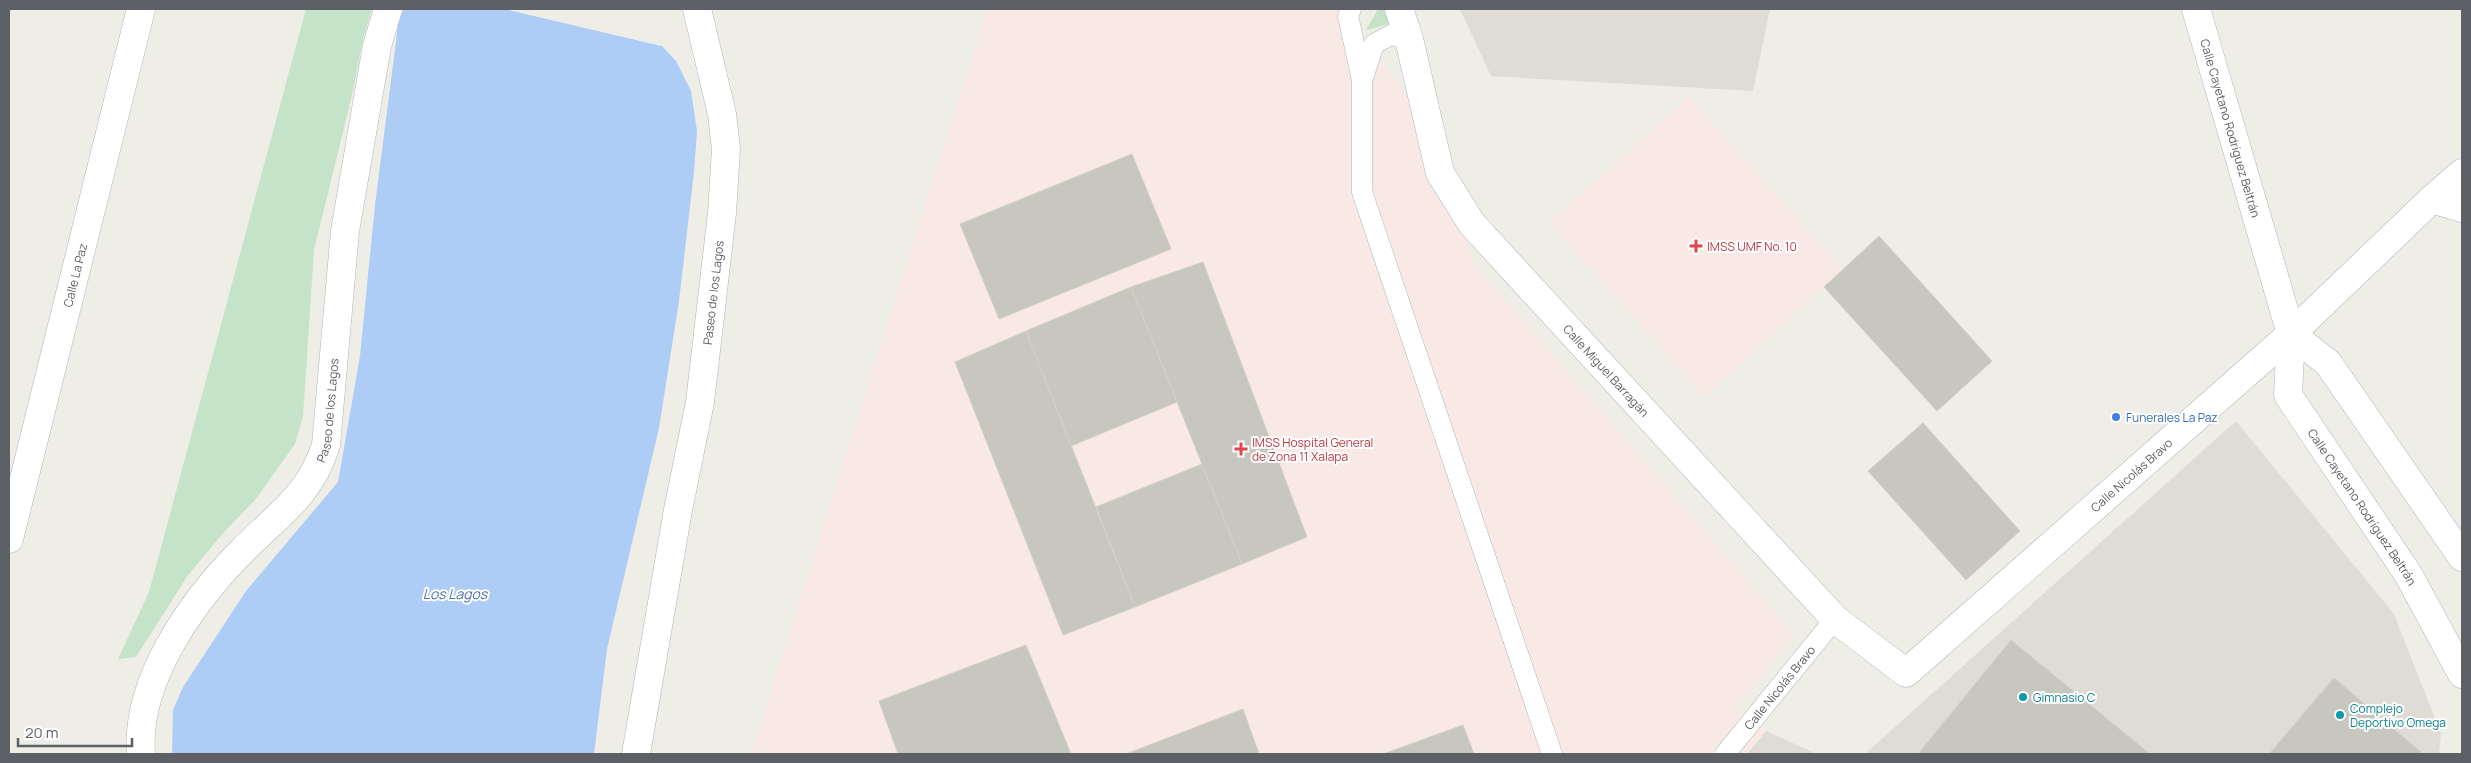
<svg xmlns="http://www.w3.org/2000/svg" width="2471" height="763" viewBox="0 0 2471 763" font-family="Manrope,sans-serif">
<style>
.education{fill:#dedcd4}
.medical{fill:#f9e9e4}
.green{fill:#c5e3c9}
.water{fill:#aecdf6}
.pier{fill:#eeede6}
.building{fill:#c7c7c0;stroke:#d2d0c5}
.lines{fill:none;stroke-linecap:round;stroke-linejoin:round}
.lane-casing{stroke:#b3b5b9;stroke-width:21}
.street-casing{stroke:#b3b5b9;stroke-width:29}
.lane{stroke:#fff;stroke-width:20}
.street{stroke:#fff;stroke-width:28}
.health-dot{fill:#e0444e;stroke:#fff;stroke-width:2}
.shop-dot{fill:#3f7fe0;stroke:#fff;stroke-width:2}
.culture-dot{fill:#0f9aa8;stroke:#fff;stroke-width:2}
.labels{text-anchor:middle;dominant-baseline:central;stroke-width:4;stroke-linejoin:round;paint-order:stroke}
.street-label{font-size:12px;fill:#5d6064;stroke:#fff}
.health-label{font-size:12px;fill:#be3a42;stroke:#fff;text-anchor:start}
.shop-label{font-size:12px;fill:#366cbe;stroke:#fff;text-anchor:start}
.culture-label{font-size:12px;fill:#0d838f;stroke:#fff;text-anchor:start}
.water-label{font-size:14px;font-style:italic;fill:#5072af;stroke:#fff}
</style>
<rect width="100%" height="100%" fill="#eeede6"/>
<!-- education -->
<path class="education" d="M1460,9h310l-17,82 -262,-15z
M2236,421l158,193 47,120 -2,20h-574z
M1766,731l51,23h-70z"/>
<!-- medical -->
<path class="medical" d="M987,9h355l86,116 46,139 320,370 -57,73 29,24 -19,23h-996z
M1689,97l154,172 -138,128 -156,-174z"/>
<!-- green -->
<path class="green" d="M306,9h66l-9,30 -10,52 -39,159 -11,166 -8,28 -40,56 -31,32 -36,43 -52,82 -18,2 31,-67z
M1378,9h25l3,11 -40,10z"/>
<!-- water -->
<path class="water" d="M404,9h101l157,37 14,15 15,30 6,40 -3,41 -15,129 -20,127 -52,221 -13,105h-422l1,-44 10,-23 63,-96 92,-109 22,-126 15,-151 24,-187z"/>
<!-- pier -->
<path class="pier" d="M505,9h11l146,35v2z"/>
<!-- building -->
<path class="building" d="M1132,154l39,95 -172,70 -39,-95z
M1879,236l113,125 -55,50 -113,-124z
M1203,262l104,275 -65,27 -111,-277z
M1131,287l46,115 -106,44 -45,-115z
M1026,331l109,276 -72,28 -108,-273z
M1923,423l97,108 -54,49 -98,-109z
M1202,464l40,100 -107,43 -39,-100z
M2011,640l139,114h-232z
M1026,645l45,109h-173l-19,-53z
M2334,678l87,74 -2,2h-150z
M1243,709l16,45h-133z
M1463,725l11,29h-91z"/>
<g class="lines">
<!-- lane casing -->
<g class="lane-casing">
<g id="lane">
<path d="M1351,9l-3,7 14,64v112l190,562"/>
<path d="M1363,78l11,-34 17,-9 18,4"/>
<path id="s1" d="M1725,754l110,-135"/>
</g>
</g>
<!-- street casing -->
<g class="street-casing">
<g id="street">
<path id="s2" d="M1399,9l10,30 31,134 32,51 363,395 71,54 385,-339 141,-135 30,-26"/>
<path id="s3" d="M2196,9l95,325 -3,61 120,179 54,100"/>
<path d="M2432,199l30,9"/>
<path d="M2291,334l37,29 134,194"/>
<path id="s4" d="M9,539l132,-530"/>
<path id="s5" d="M141,754c-6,-73 51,-152 99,-201 37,-38 69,-55 86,-108l19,-214 32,-185 11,-37"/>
<path id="s6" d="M636,754l42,-244 22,-108 22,-189 4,-64 -4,-35 -25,-105"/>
</g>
</g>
<!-- lane -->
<use href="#lane" class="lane"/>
<!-- street -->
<use href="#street" class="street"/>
</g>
<!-- markers -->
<g class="health-dot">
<path d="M1693.5 238.5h5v5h5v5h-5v5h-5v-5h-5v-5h5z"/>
<path d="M1238.5 441.5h5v5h5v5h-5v5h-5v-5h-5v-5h5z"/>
</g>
<circle class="shop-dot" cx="2116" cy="417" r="5"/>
<g class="culture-dot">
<circle cx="2023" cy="697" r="5"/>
<circle cx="2340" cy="715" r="5"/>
</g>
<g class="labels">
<!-- street labels -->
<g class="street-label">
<text stroke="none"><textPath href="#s3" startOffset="124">Calle Cayetano Rodríguez Beltrán</textPath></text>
<text stroke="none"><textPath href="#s4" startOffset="272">Calle La Paz</textPath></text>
<text stroke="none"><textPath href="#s6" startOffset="468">Paseo de los Lagos</textPath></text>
<text stroke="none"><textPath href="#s2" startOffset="428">Calle Miguel Barragán</textPath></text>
<text stroke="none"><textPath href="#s5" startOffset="405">Paseo de los Lagos</textPath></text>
<text stroke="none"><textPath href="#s2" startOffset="1155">Calle Nicolás Bravo</textPath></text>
<text stroke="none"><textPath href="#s3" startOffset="534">Calle Cayetano Rodríguez Beltrán</textPath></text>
<text stroke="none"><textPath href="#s1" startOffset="86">Calle Nicolás Bravo</textPath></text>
</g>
<!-- health labels -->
<g class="health-label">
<text x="1707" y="246">IMSS UMF No. 10</text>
<text x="1252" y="442">IMSS Hospital General<tspan x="1252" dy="14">de Zona 11 Xalapa</tspan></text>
</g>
<!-- shop labels -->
<g class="shop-label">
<text x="2126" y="417">Funerales La Paz</text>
</g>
<!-- culture labels -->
<g class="culture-label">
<text x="2033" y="697">Gimnasio C</text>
<text x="2350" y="708">Complejo<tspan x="2350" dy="14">Deportivo Omega</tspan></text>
</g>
<!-- water labels -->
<g class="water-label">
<text x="455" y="593">Los Lagos</text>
</g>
</g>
<!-- border -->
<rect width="2471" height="763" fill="none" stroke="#5d6064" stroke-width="20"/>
<!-- scale -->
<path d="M18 738v8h114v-8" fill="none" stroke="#5d6064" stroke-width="2.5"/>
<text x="25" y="738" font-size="15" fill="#5d6064" stroke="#ffffff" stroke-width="4" paint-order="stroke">20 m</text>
</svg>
